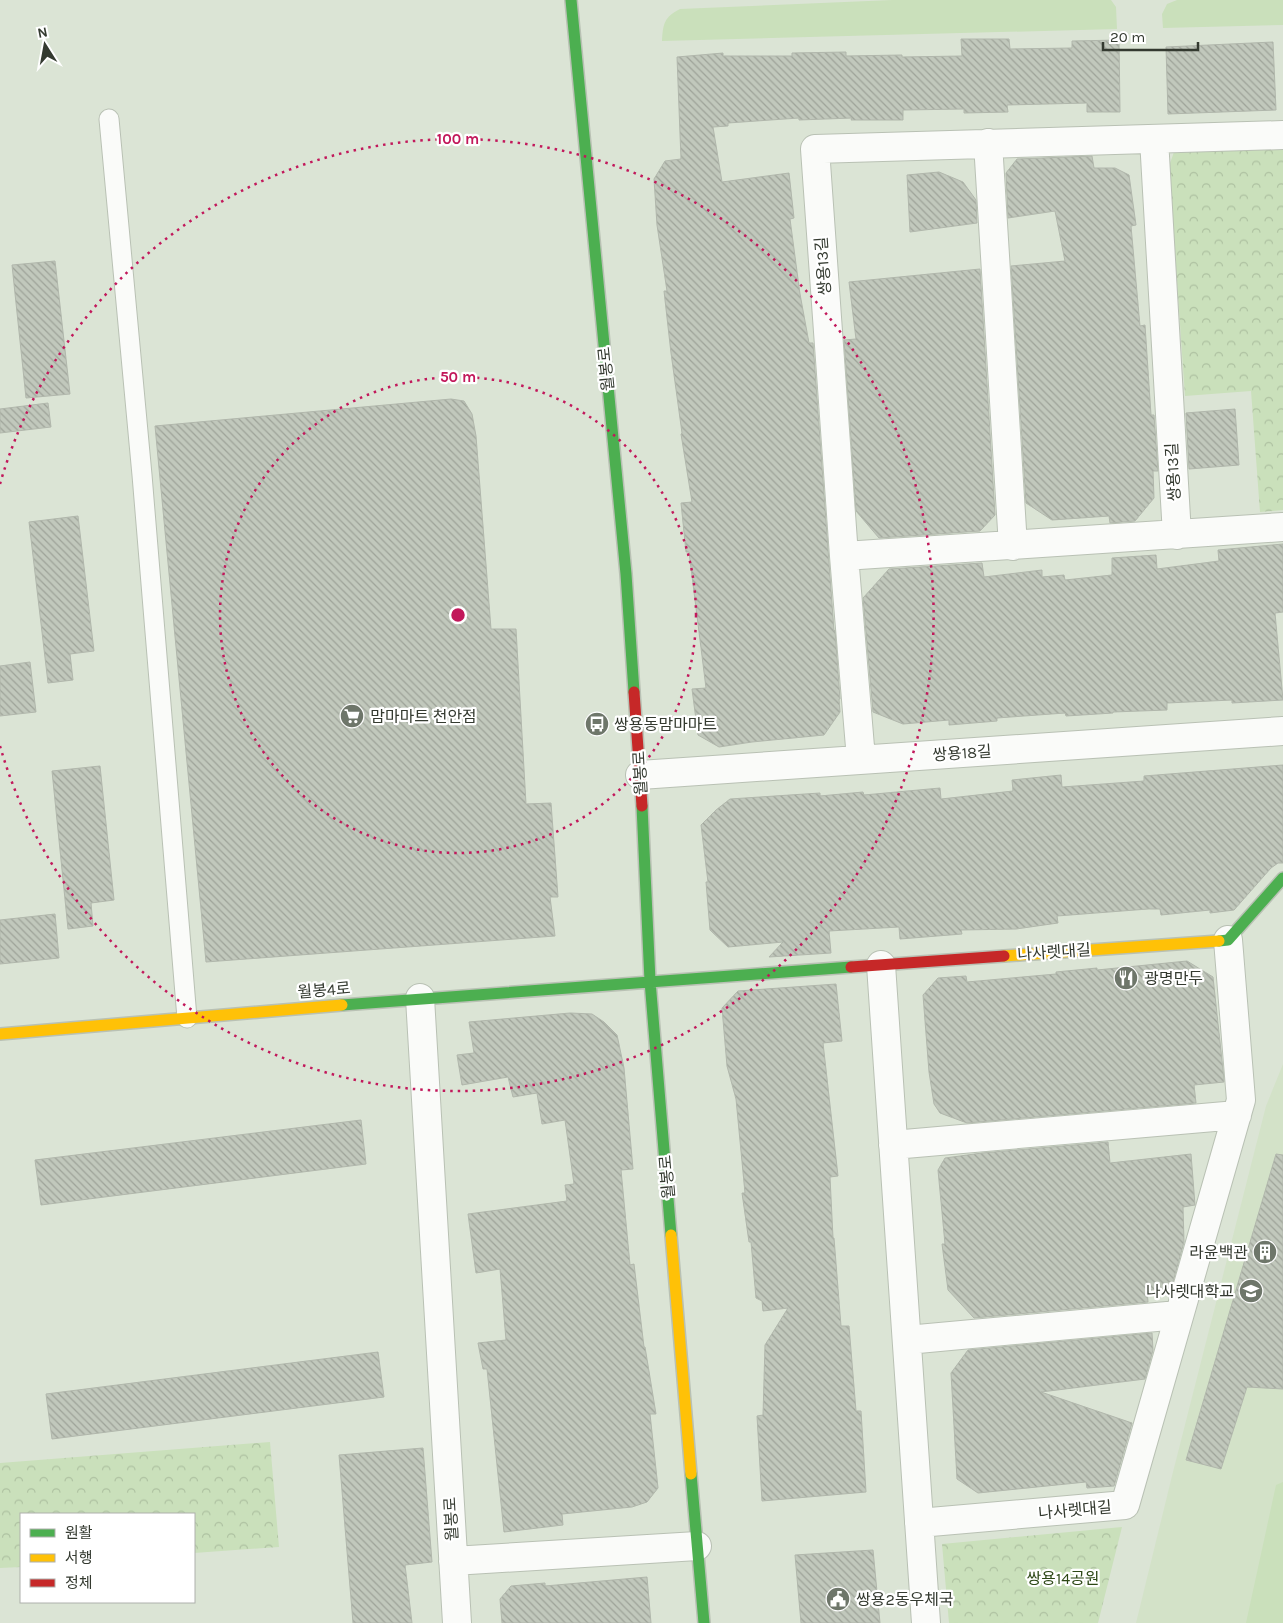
<svg xmlns="http://www.w3.org/2000/svg" width="1283" height="1623" viewBox="0 0 1283 1623" font-family="Karla,'Noto Sans KR',sans-serif">
<style>
.built{fill:#d3e2c8}
.green{fill:#cae0bb}
.forest{fill:url(#forest-crowns)}
.building{fill:url(#building-back-hatch);stroke:#b1b7ac}
.lines{fill:none;stroke-linecap:round;stroke-linejoin:round}
.lane-casing{stroke:#b9c1b4;stroke-width:21}
.street-casing{stroke:#b9c1b4;stroke-width:30}
.fast-casing{stroke:#b9c1b4;stroke-width:14}
.slow-casing{stroke:#b9c1b4;stroke-width:14}
.jam-casing{stroke:#b9c1b4;stroke-width:14}
.lane{stroke:#fafbf9;stroke-width:19}
.street{stroke:#fafbf9;stroke-width:28}
.fast{stroke:#4caf50;stroke-width:11}
.slow{stroke:#ffc107;stroke-width:11}
.jam{stroke:#c62828;stroke-width:11}
.ring{fill:none;stroke:#c2185b;stroke-width:2.5;stroke-dasharray:2.5 5}
.labels{text-anchor:middle;dominant-baseline:central;stroke-width:4.5;stroke-linejoin:round;paint-order:stroke}
.street-label{font-size:16px;fill:#343a30;stroke:#fff}
.poi-label{font-size:16px;fill:#343a30;stroke:#fff;text-anchor:start}
.park-label{font-size:16px;fill:#2d4816;stroke:#fff}
.centre{fill:#c2185b;stroke:#fff;stroke-width:2.5}
.ring-label{font-size:15px;text-anchor:middle;font-weight:bold;fill:#c2185b;stroke:#fff;stroke-width:4.5;stroke-linejoin:round;paint-order:stroke}
</style>
<defs>
<pattern id="forest-crowns" width="20" height="18" patternUnits="userSpaceOnUse" patternTransform="scale(1.25)"><rect width="20" height="18" fill="#cae0bb"/><path d="M2 6a3 3 0 1 1 6 0M12 15a3 3 0 1 1 6 0" fill="none" stroke="#aec1a1"/></pattern>
<pattern id="building-back-hatch" width="6" height="6" patternUnits="userSpaceOnUse" patternTransform="scale(1.25)"><rect width="6" height="6" fill="#c1c8bc"/><path d="M-1 5l2 2M0 0l6 6M5-1l2 2" fill="none" stroke="#9ea399"/></pattern>
</defs>
<rect width="100%" height="100%" fill="#dbe4d5"/>
<!-- built -->
<path class="built" d="M1283,1064v559h-147l36,-147 94,-370z"/>
<!-- green -->
<path class="green" d="M892,0h219l5,7 1,22 -455,12c1,-17 2,-24 18,-32z
M1177,0h106v25l-120,3 -1,-14 5,-10z
M1283,1482v141h-37l30,-138z"/>
<!-- forest -->
<path class="forest" d="M1283,141v369l-23,2 -9,-121 -66,5 -16,-230 5,-14z
M270,1442l9,105 -85,6v-39h-173v53l-21,1v-105z
M1122,1527l-24,96h-149l-7,-79z"/>
<!-- building -->
<path class="building" d="M961,39h48l1,10 62,-1v-7l47,-1 1,72h-33v-9l-80,2 1,7 -44,1v-4l-61,1v10h-52l1,-2 -53,2v-2l-71,5v3l-15,1 9,55 67,-9 5,45 -4,1 10,75 9,49h4l21,288 1,-1 5,69h-1l1,13 -16,23 -72,7 -33,5 -21,-12 -6,-46 14,-1 -17,-136h-3l-5,-49 11,-1 -11,-68 1,-1 -11,-80 -7,-62h3l-10,-66 -3,-46 11,-18 16,-2 -4,-102 46,-4v3h69v-3l54,-1v4l56,-1v2l60,-1z
M1273,42l3,68 -108,4 -2,-67z
M1092,156l2,12h21l14,7 7,50 -5,1 9,100 5,-1 6,90h3l4,56h-5l1,27 -19,23 -25,2 -1,-7 -57,4 -26,-17 -15,-237 54,-5 -10,-50 -47,7 -2,-45 11,-14z
M939,172l24,10 13,18 1,23 -67,9 -3,-57z
M55,261l15,133 -44,4 -14,-133z
M980,269l15,246 -15,16 -101,7 -23,-27 -12,-171 12,-1 -7,-57z
M451,399l13,2 8,13 4,22 15,193h25l10,175 25,-1 7,94h-8l5,39 -349,26 -51,-536z
M48,403l3,24 -51,6v-24z
M1235,409l4,56 -50,4 -3,-56z
M78,516l16,135 -24,3 3,26 -25,3 -19,-161z
M1283,544v68l-8,1 8,87 -51,3v-3l-65,3v7l-54,2v1l-47,3 -1,-3 -68,5v3l-48,4v-5l-46,4 -30,-12 -10,-114 26,-29 93,-6 2,14 58,-7v7l22,-2 1,5 47,-5v-17l44,-3 1,14 62,-8 -1,-11z
M30,662l6,50 -36,4v-50z
M1283,765v98h-5l-7,5 -37,42 -24,3v-3l-49,5 -1,-6h-12l-91,7 1,7 -42,6 -55,1 1,4 -62,5 -1,-12 -70,4 2,22 -62,4 14,-15 -55,5 -18,-17 -4,-48h2l-7,-57 15,-15 14,-11 90,-6v3l43,-4 1,3 76,-7 1,11 72,-8 -1,-11 49,-5 1,12 82,-6v-5z
M100,766l14,134 -23,3 2,23 -25,3 -16,-158z
M55,914l4,44 -59,6v-44z
M1187,961l26,16 11,102v3l-30,3 2,18 -229,20 -27,-10 -6,-9 -5,-32 -6,-77 15,-17 28,-2 1,6 89,-8v-2l41,-4v2z
M836,984l6,57 -19,2 15,133 -8,1 3,61h1l7,88h8l7,85h5l5,81 -104,9 -5,-85 6,-1 2,-70 23,-37 -25,3 -1,-10 -6,-3 -5,-56h-2l-7,-49h3l-9,-94 -9,-33 -5,-58 16,-17z
M570,1013l22,1 12,8 13,13 7,33 9,101 -12,1 9,95 4,-1 10,83h1l11,67h-6l8,74 -11,14 -15,5 -70,7 1,11 -59,7 -17,-163h-4l-5,-26 28,-3 -6,-71 -24,4 -8,-59 99,-13 -2,-16 9,-1 -9,-64 -23,4 -5,-31 -24,4 -5,-20 -46,8 -5,-30 17,-2 -5,-31z
M361,1120l5,44 -325,41 -6,-45z
M1108,1142l2,21 81,-9 4,51 -12,2 1,35 -13,47 -24,1 1,12 -174,16 -26,-28 -6,-46h3l-7,-74 7,-12 37,-5z
M1276,1154l7,1v234l-36,-2 -26,82 -35,-9z
M1152,1333l1,17 -8,29 -104,13 91,31 -18,63 -27,2 -1,-6 -108,11 -21,-14 -6,-106 17,-23z
M378,1352l6,45 -332,42 -6,-45z
M423,1448l9,114 -27,3 7,58h-59l-14,-168z
M873,1550l7,73h-79l-6,-68z
M647,1577l4,46h-149l-2,-24 11,-13 34,-3v3z"/>
<g class="lines">
<!-- lane casing -->
<g class="lane-casing">
<path id="lane" d="M109,119l33,356 45,543"/>
</g>
<!-- street casing -->
<g class="street-casing">
<path id="street" d="M1154,139l23,396
M988,143l25,403
M844,556l439,-29
M861,759l-17,-203 -29,-407 468,-14
M640,775l643,-44
M881,965l45,658
M420,998l37,625
M893,1145l344,-30
M907,1340l271,-25
M919,1523l206,-18 116,-405 -13,-160
M453,1561l244,-15"/>
</g>
<!-- fast casing -->
<g class="fast-casing">
<path id="fast" d="M571,0l55,574 8,118
M642,806l8,175 21,254
M1219,941l9,-1 55,-62
M342,1005l509,-38
M691,1474l13,149"/>
</g>
<!-- slow casing -->
<g class="slow-casing">
<path id="slow" d="M1004,956l215,-15
M0,1034l342,-29
M671,1235l20,239"/>
</g>
<!-- jam casing -->
<g class="jam-casing">
<path id="jam" d="M634,692l8,114
M851,967l153,-11"/>
</g>
<!-- lane -->
<use href="#lane" class="lane"/>
<!-- street -->
<use href="#street" class="street"/>
<!-- fast -->
<use href="#fast" class="fast"/>
<!-- slow -->
<use href="#slow" class="slow"/>
<!-- jam -->
<use href="#jam" class="jam"/>
</g>
<!-- distance rings -->
<g class="ring">
<circle cx="458" cy="615" r="238"/>
<path d="M0 484A476 476 0 1 1 0 746"/>
</g>
<!-- icons -->
<defs>
<g id="supermarket-disc" transform="scale(1.25)"><circle r="9.5" fill="#6e766a" stroke="#fff"/><path d="M-6-5.5h2.5l.6 2H6L4.5 2H-2.5L-4.4-4H-6ZM-1.5 3.2a1.3 1.3 0 1 0 .1 0ZM3 3.2a1.3 1.3 0 1 0 .1 0Z" fill="#fff"/></g>
<g id="bus-disc" transform="scale(1.25)"><circle r="9.5" fill="#6e766a" stroke="#fff"/><path d="M-5-6H5V4H4V6H2V4H-2V6H-4V4H-5ZM-3.5-4V0h7V-4ZM-3.5 1.2v1.5H-2V1.2ZM2 1.2v1.5H3.5V1.2Z" fill="#fff"/></g>
<g id="restaurant-disc" transform="scale(1.25)"><circle r="9.5" fill="#6e766a" stroke="#fff"/><path d="M-5-6h1v4h1v-4h1v4h1v-4h1v5L-1.5 .5V6h-2V.5L-5-1ZM5-6V6H3V1.5H1.5Q1.5-4 5-6Z" fill="#fff"/></g>
<g id="building-disc" transform="scale(1.25)"><circle r="9.5" fill="#6e766a" stroke="#fff"/><path d="M-4-6H4V6H1V3H-1V6H-4ZM-2.5-4.3h1.7v1.8h-1.7ZM.8-4.3h1.7v1.8H.8ZM-2.5-1h1.7V.8h-1.7ZM.8-1h1.7V.8H.8Z" fill="#fff"/></g>
<g id="university-disc" transform="scale(1.25)"><circle r="9.5" fill="#6e766a" stroke="#fff"/><path d="M0-5L7-2L0 1L-7-2ZM-4 1L0 2.5L4 1V4Q0 6-4 4Z" fill="#fff"/></g>
<g id="civic-disc" transform="scale(1.25)"><circle r="9.5" fill="#6e766a" stroke="#fff"/><path d="M-.6-6.5H3V-4.5H.6V-3L4-1V1h2V6H-6V1h2V-1L-.6-3ZM-1.2 2.5V6h2.4V2.5Z" fill="#fff"/></g>
</defs>
<g fill-rule="evenodd">
<use href="#supermarket-disc" x="352" y="716"/>
<use href="#bus-disc" x="597" y="724"/>
<use href="#restaurant-disc" x="1126" y="978"/>
<use href="#building-disc" x="1265" y="1252"/>
<use href="#university-disc" x="1251" y="1291"/>
<use href="#civic-disc" x="838" y="1599"/>
</g>
<g class="labels">
<!-- street labels -->
<g class="street-label">
<text transform="translate(823 266) rotate(-94)">쌍용13길</text>
<text transform="translate(606 369) rotate(-96)">월봉로</text>
<text transform="translate(1173 472) rotate(-93)">쌍용13길</text>
<text transform="translate(962 753) rotate(-4)">쌍용18길</text>
<text transform="translate(640 773) rotate(-93)">월봉로</text>
<text transform="translate(1054 952) rotate(-4)">나사렛대길</text>
<text transform="translate(324 990) rotate(-5)">월봉4로</text>
<text transform="translate(667 1177) rotate(-95)">월봉로</text>
<text transform="translate(1075 1510) rotate(-5)">나사렛대길</text>
<text transform="translate(451 1519) rotate(-93)">월봉로</text>
</g>
<!-- poi labels -->
<g class="poi-label">
<text x="370" y="716">맘마마트 천안점</text>
<text x="614" y="724">쌍용동맘마마트</text>
<text x="1144" y="978">광명만두</text>
<text x="1248" y="1252" text-anchor="end">라윤백관</text>
<text x="1234" y="1291" text-anchor="end">나사렛대학교</text>
<text x="856" y="1599">쌍용2동우체국</text>
</g>
<!-- park labels -->
<g class="park-label">
<text x="1063" y="1578">쌍용14공원</text>
</g>
</g>
<circle cx="458" cy="615" r="8" class="centre"/>
<g class="ring-label">
<text x="458" y="144">100 m</text>
<text x="458" y="382">50 m</text>
</g>
<!-- legend -->
<rect x="20" y="1513" width="175" height="90" fill="#ffffff" stroke="#aeb0ac"/>
<rect x="30" y="1529" width="25" height="8" fill="#4caf50" stroke="#aeb0ac"/>
<text x="65" y="1538" font-size="15" fill="#343a30">원활</text>
<rect x="30" y="1554" width="25" height="8" fill="#ffc107" stroke="#aeb0ac"/>
<text x="65" y="1563" font-size="15" fill="#343a30">서행</text>
<rect x="30" y="1579" width="25" height="8" fill="#c62828" stroke="#aeb0ac"/>
<text x="65" y="1588" font-size="15" fill="#343a30">정체</text>
<!-- north arrow -->
<g transform="translate(45 45) rotate(349)" stroke="#ffffff" stroke-width="4" paint-order="stroke">
<path d="M0-4L9 19L0 12L-9 19Z" fill="#343a30"/>
<text y="-8" font-size="14" font-weight="bold" text-anchor="middle" fill="#343a30">N</text>
</g>
<!-- scale -->
<path d="M1103 42v8h95v-8" fill="none" stroke="#343a30" stroke-width="2.5"/>
<text x="1110" y="42" font-size="15" fill="#343a30" stroke="#ffffff" stroke-width="4" paint-order="stroke">20 m</text>
</svg>
